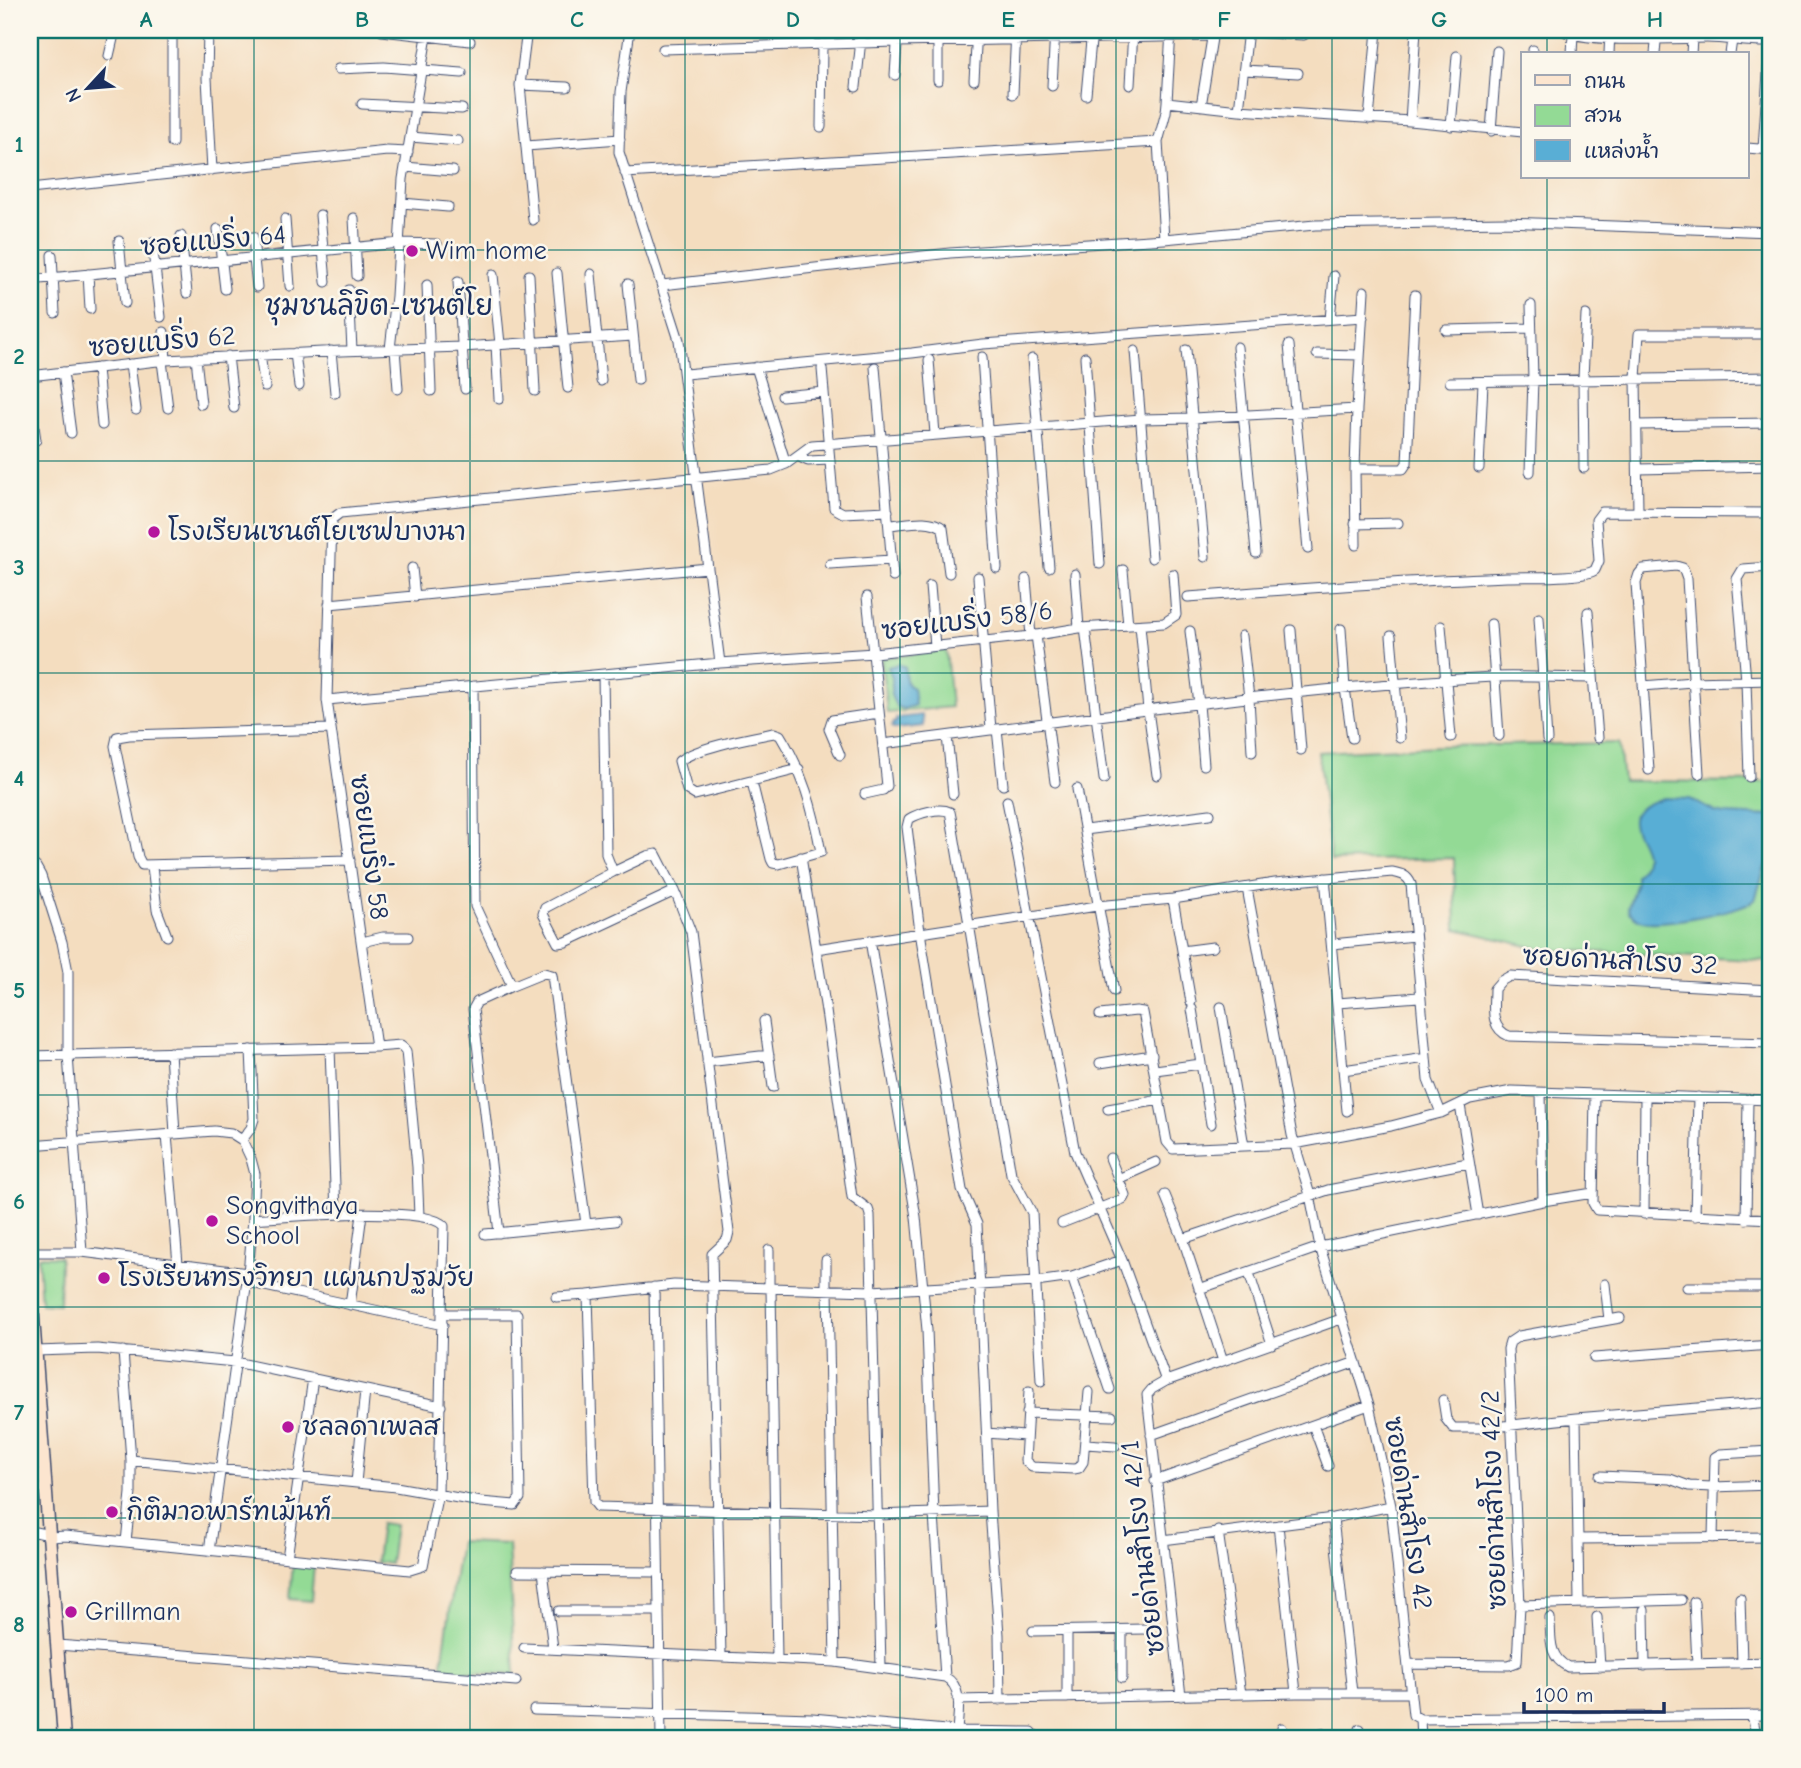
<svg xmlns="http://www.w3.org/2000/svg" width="1801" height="1768" viewBox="0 0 1801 1768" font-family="'Comic Neue','Playpen Sans Thai',sans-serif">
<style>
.green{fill:#93da95;stroke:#57847a;stroke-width:2}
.water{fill:#59aed5;stroke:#3a6e9a;stroke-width:2}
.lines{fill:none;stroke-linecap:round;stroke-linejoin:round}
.minor-casing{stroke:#3c496d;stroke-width:11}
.secondary-casing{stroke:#3c496d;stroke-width:15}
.minor{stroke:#fff;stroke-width:9}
.secondary{stroke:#fce5cf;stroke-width:12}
.grid{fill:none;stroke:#0f766e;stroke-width:2;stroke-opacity:0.55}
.poi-dot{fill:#b5179e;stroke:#fbf7ec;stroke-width:2.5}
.labels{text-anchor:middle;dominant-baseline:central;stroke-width:5;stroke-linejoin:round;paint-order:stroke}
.street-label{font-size:26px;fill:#1b2f5e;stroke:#fbf7ec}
.poi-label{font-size:26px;fill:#1b2f5e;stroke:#fbf7ec;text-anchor:start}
.neighbourhood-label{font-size:28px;fill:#1b2f5e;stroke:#fbf7ec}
.neatline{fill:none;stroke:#0f766e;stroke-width:2.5}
.grid-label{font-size:23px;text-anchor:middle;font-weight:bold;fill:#0f766e}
</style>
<rect width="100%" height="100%" fill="#fbf7ec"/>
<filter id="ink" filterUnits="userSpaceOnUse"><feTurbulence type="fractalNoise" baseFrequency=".0143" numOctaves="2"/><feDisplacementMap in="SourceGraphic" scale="14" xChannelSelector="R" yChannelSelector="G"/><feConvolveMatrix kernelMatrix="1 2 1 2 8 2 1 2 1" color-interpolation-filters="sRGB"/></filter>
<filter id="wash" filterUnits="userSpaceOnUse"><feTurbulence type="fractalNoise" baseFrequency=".00686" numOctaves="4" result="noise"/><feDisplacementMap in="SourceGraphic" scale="28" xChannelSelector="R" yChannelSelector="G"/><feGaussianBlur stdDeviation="1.57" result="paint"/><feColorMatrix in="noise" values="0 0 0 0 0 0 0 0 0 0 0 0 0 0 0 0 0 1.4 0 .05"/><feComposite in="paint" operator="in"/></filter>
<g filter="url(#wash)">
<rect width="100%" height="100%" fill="#f4ddbf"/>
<!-- green -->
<path class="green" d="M946,650l5,57 -64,6 -6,-55z
M1619,743l4,38 148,1v179l-230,-12 -85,-20 -2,-71 -123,3 -13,-109 123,-6z
M38,1256l22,1 -1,47 -18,-1z
M381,1523l14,2 -5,39 -14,-2z
M460,1542l48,2 7,131 -74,-5z
M293,1563l21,1 -3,37 -21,-2z"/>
<!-- water -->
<path class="water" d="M898,664l7,3c2,10 -3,16 8,21l2,17 -11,4 -7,-2c-11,-18 -4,-14 -5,-29 -1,-4 -3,-7 -4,-11z
M922,715l1,11 -28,3 -3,-2 2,-5h3l-1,-4z
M1663,798l26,1 26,13 10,2 46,2v47l-6,4 -10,33c-17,11 -93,26 -112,21 -6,-2 -10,-5 -14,-9l-1,-4 8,-26v-7c34,-31 -42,-55 27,-77z"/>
</g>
<g filter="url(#ink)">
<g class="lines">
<!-- minor casing -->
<g class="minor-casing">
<path id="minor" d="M208,30l-1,48 5,92
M527,30l-7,55 13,135
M630,30l-9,62 -2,60 60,188 41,323
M938,30v50
M1213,30l91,5
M1563,30c19,14 115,8 144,8 21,0 42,5 64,4
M382,31l88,10
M663,49l233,-7 317,-6
M1533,54v-4
M1572,54l1,-20
M1609,54l1,-24
M1655,54l2,-24
M1691,54l1,-15
M1730,54l2,-14
M109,56l6,-26
M338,69l46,-2 78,6
M1244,70l54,3
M895,75l3,-45
M974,80l3,-50
M520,85l47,2
M1130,85l3,-55
M1052,86l3,-56
M856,87l6,-57
M1013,94l3,-64
M1086,95l6,-65
M1167,102l4,-72
M362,104l100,5
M1201,106l12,-74
M1239,110l9,-80
M1369,119l8,-89
M1410,121l6,-91
M1451,126l6,-70
M821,127l1,-83
M1491,131l6,-80
M411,137l47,4
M172,143v-108l5,-5
M526,146l94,-7
M1747,148l24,2
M1763,149l7,-107
M405,167l48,4
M625,173l533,-31
M30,189l357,-38 21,1
M402,203l46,4
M320,215l6,67
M354,218l3,58
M285,219l5,67
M218,229l7,60
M181,236l6,57
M253,237l2,22
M1164,239l-6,-97 8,-30 1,-10 72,8 171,11 113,11
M119,241l6,62
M152,243l9,74
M52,255l3,58
M254,259l3,28
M557,273l11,115
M88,274l2,35
M591,274l10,107
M493,275l7,69
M529,275l6,116
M30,280l370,-37 37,1
M458,282l7,107
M628,284l10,96
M427,285l4,106
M662,285l288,-32 214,-14 151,-14 191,-3 265,10
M349,290l3,60
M1330,319l4,-43
M1446,330l85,-2
M164,332l2,28
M496,345l3,54
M1289,345l19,204
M1237,347l19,206
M390,349l6,-53 7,-117 25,-149
M395,349l3,40
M1186,350l19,207
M331,351l4,42
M1135,351l17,207
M295,353l4,33
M1317,354l43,1
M260,355l5,32
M228,356l6,52
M982,357l15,211
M1085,357l15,207
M196,358l5,46
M1032,359l17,208
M929,360l6,74
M162,361l6,47
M130,364l6,46
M756,367l30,97
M875,367l18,210
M97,368l5,57
M822,369l12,139 9,5 45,-2
M63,372l8,61
M685,374l227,-21 71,-9 380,-27
M30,376l136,-16 175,-9 121,-4 171,-11
M1450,382l321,-5
M782,396l42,-4
M30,400l6,40
M1357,409l7,-118
M1638,425l133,-2
M797,456l11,5 22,-1
M1479,468l4,-85
M1584,468l-1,-90 3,-63
M1355,469h48l4,-6 8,-168
M1639,469l132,-3
M1530,472l3,-93 -2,-74
M1638,512l-2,-134 3,-44h132
M1355,524l43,-1
M889,525c17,-1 40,-8 54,3l6,45
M830,564l61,-4
M412,568l3,29
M1123,570l5,55
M1075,574l4,54
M978,577l13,152
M1026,579l5,57
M930,586l5,60
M1188,597c106,-8 212,-16 319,-20 18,-1 77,2 88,-7l4,-9 -3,-41 6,-8 169,1
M329,604l379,-36
M1588,612l10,126
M1539,618l8,122
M1491,624l8,112
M1140,625l8,85 9,65
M1441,626l10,111
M1085,628l19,151
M1341,629l4,59 7,50
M1291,630l10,120
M1190,631l9,73 5,61
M1036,635l19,147
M1242,636l7,62 3,54
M1391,636l9,102
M603,675l3,179 7,18 34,-16 9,-2 19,37 16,41 38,300 -2,8 -15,14 9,402
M473,686l2,220 37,80 32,-13 8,2 34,249 29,-3
M1643,686l49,-4 79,-2
M327,700l5,-181 8,-6 431,-43 15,-6 26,-19 329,-26 52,-1 164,-9 -2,60 1,76
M331,729l-202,6 -12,2 -2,9 23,111 4,8 208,-5
M997,729l6,56
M947,736l6,58
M883,744c203,-26 406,-56 610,-67 33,-1 67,1 100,1
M840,755l-11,-26 3,-9 47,-7
M1649,770l-13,-187 3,-9 4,-5 33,-3 7,2 4,11 12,195
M1749,777l-3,-97 -9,-101 6,-10 28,-2
M752,782l19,77 2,4 6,1 42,-12c-8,-43 -18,-80 -41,-117l-6,-2c-25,5 -76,14 -95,28l8,29 8,5 104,-26
M1077,789l37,202
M865,794l18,-4 4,-4 -20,-189
M1007,801l68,351 47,108 44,121
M1085,830l125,-16
M801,857l25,154 26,186 16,12 2,6 11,452
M30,862l6,5 5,9 21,66 6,30v83l14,197
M152,866l5,44 10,26
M613,872l-68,36 -2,6 15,29 8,-1 109,-51
M1325,878l22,233
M1247,888l45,247 18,60 10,52 49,158 22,101 22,209 7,4 351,-4
M1173,899l18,103
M870,940l46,277 11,113 7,185 11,162
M362,942l21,-5h25
M1332,944l83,-8
M816,949l281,-43 76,-7 102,-16 117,-11c10,2 15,3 19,12l17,196 13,33
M1182,951l31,-4
M1771,990l-261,-14 -9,5 -7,8c0,18 -5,39 15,47l262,7
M1337,1003l82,-6
M1221,1007l23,139
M1192,1009l19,115
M1100,1015l36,-4 7,1 24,130 6,7 121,-5 97,-18 50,-13 29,-14 42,-8 259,9
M764,1021l9,66
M376,1047l25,-2 5,6 11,116 2,49
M330,1048l6,166
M170,1052l5,82
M30,1056l346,-9 -49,-347 393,-37 154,-10 157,-17 48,-8 85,-5 12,-8 -3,-41
M707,1062l62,-7
M1100,1063l52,-8
M1155,1070l46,-6
M1343,1070l83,-12
M1541,1093l2,108
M1595,1095l-2,108 4,7 174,9
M1460,1105l18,110
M1108,1109l52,-9
M167,1135l11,129
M30,1145l184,-14 17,2 11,7
M1118,1179l38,-17
M1165,1195l18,44 40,122
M1644,1214l1,-119
M1695,1216l3,-119
M1746,1219l2,-119
M1062,1223l61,-24 2,-4 -15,-37
M499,1233l-26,-224 4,-7 35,-16
M485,1234l101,-10
M1183,1239l145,-49 140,-27
M769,1250v38
M30,1252h52l166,21
M826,1260v29
M1249,1273l23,71
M1072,1277l38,112
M247,1282l196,43
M1605,1284l4,36
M654,1287l7,451
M1687,1287h84
M771,1288l6,371
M828,1289l7,373
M1199,1289l121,-42 223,-46 50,-8
M556,1297l32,-2
M350,1305l12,-91
M36,1351l61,-2 138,13 206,44
M123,1351l8,109v33l-5,49
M1594,1358l177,-13
M1029,1391l-4,70 7,6 42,2 5,-1 4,-6 6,-70
M1443,1400l3,19 7,9h32l91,-10 195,-16
M1027,1413l85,3
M1576,1418l3,185
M1313,1425l15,41
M987,1433l38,3
M1151,1435l205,-73
M1086,1444l29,2
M131,1460l265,27 85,15 34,3 5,-7 -3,-184h-74
M1600,1476l70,3 19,7 24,1 58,-2
M1155,1481l214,-76
M356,1483l9,-93
M990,1511l-113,4 -279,-8 -4,-5 -6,-207 86,-10 197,6 165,-9 36,-5 50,-17
M1333,1518l19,175
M1278,1525l18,168
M30,1531l20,4
M1218,1531l23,163
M51,1537l14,-1 345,34 13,-4 15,-73 6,-267c-19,-22 -159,-9 -191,-7
M1713,1538l2,-81 5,-3 51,-3
M1578,1539l193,-2
M1163,1540l170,-22 58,-12
M209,1551l39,-278 5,-54 2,-45 -4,-15 -9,-19 9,-12 3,-9 -3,-69
M287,1558l26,-180
M517,1571l141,1
M543,1571l10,77
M1740,1598l2,65
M1694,1602l3,62
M1520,1605l161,-5
M1644,1610l1,56
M559,1611h99
M1597,1617l3,50
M1550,1618c1,20 -2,39 18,49l203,-5
M1033,1631l112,-2
M1122,1631v47
M58,1645l458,36
M524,1648l311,14 110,15c19,10 13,36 12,54l-145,-13 -278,-8
M1409,1664l100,1 8,-3 3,-57 -12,-256 2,-7 9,-6 101,-18
M1181,1696l-34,-301 5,-6 14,-8 175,-62
M1067,1698v-67
M958,1700l338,-7h113
M1000,1700l-1,-65 -9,-124 -13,-287 -15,-34 -42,-258 -13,-105 2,-8c10,-6 30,-12 41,-7l1,5 60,357 21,39 9,168
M1752,1715l5,23
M1420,1719l1,19
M1282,1728v10
M1360,1729v9
M957,1731l75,1 4,6
M1399,1736v2
M1321,1738v-5"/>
</g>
<!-- secondary casing -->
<g class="secondary-casing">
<path id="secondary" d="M30,1277l34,461"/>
</g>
<!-- minor -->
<use href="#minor" class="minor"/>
<!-- secondary -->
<use href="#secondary" class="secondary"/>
</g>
</g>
<!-- grid -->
<path class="grid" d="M254,30v1708M470,30v1708M685,30v1708M900,30v1708M1116,30v1708M1332,30v1708M1547,30v24M1547,177v1561M30,250h1741M30,461h1741M30,673h1741M30,884h1741M30,1095h1741M30,1307h1741M30,1518h1741"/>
<!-- markers -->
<g class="poi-dot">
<circle cx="412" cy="251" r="7"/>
<circle cx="154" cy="532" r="7"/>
<circle cx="212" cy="1221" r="7"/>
<circle cx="104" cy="1278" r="7"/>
<circle cx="288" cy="1427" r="7"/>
<circle cx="112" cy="1512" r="7"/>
<circle cx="71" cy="1612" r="7"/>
</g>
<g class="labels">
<!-- street labels -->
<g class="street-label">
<text transform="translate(213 241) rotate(-5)">ซอยแบริ่ง 64</text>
<text transform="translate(162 342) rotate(-5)">ซอยแบริ่ง 62</text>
<text transform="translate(967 621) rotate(-7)">ซอยแบริ่ง 58/6</text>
<text transform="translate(369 847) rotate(82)">ซอยแบริ่ง 58</text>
<text transform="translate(1620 961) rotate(3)">ซอยด่านสำโรง 32</text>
<text transform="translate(1494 1500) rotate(-92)">ซอยด่านสำโรง 42/2</text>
<text transform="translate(1408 1513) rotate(81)">ซอยด่านสำโรง 42</text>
<text transform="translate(1143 1548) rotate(-97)">ซอยด่านสำโรง 42/1</text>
</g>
<!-- poi labels -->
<g class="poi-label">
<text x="426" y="251">Wim home</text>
<text x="168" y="532">โรงเรียนเซนต์โยเซฟบางนา</text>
<text x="226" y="1206">Songvithaya<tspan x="226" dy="30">School</tspan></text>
<text x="118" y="1278">โรงเรียนทรงวิทยา แผนกปฐมวัย</text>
<text x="302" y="1427">ชลลดาเพลส</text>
<text x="126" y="1512">กิติมาอพาร์ทเม้นท์</text>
<text x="85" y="1612">Grillman</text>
</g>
<!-- neighbourhood labels -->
<g class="neighbourhood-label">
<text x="379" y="306">ชุมชนลิขิต-เซนต์โย</text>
</g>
</g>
<!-- margin -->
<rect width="1801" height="1768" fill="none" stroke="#fbf7ec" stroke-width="77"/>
<!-- legend -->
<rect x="1521" y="52" width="228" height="126" fill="#fbf7ec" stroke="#a1a7b3" stroke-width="2"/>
<rect x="1535" y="75" width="35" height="10" fill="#fce5cf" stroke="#a1a7b3" stroke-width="2"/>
<text x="1584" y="88" font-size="21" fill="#1b2f5e">ถนน</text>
<rect x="1535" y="105" width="35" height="21" fill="#93da95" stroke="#a1a7b3" stroke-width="2"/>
<text x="1584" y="122" font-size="21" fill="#1b2f5e">สวน</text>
<rect x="1535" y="140" width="35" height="21" fill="#59aed5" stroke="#a1a7b3" stroke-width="2"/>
<text x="1584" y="158" font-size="21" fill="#1b2f5e">แหล่งน้ำ</text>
<!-- north arrow -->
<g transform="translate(88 88) rotate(244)" stroke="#fbf7ec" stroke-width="5" paint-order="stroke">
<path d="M0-5L12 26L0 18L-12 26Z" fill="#1b2f5e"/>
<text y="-10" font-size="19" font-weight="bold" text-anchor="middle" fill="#1b2f5e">N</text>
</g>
<!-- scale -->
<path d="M1524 1702v10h140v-10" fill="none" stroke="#1b2f5e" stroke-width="3.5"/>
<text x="1535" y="1702" font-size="21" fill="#1b2f5e" stroke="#fbf7ec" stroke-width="5" paint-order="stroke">100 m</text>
<rect x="38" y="38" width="1724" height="1692" class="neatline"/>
<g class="grid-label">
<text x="146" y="27">A</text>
<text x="362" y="27">B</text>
<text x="577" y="27">C</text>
<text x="793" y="27">D</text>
<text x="1008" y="27">E</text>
<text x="1224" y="27">F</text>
<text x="1439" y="27">G</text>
<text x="1655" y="27">H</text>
<text x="19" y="152">1</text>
<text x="19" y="364">2</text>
<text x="19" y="575">3</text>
<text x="19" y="786">4</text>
<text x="19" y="998">5</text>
<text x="19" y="1209">6</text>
<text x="19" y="1420">7</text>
<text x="19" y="1632">8</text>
</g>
</svg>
